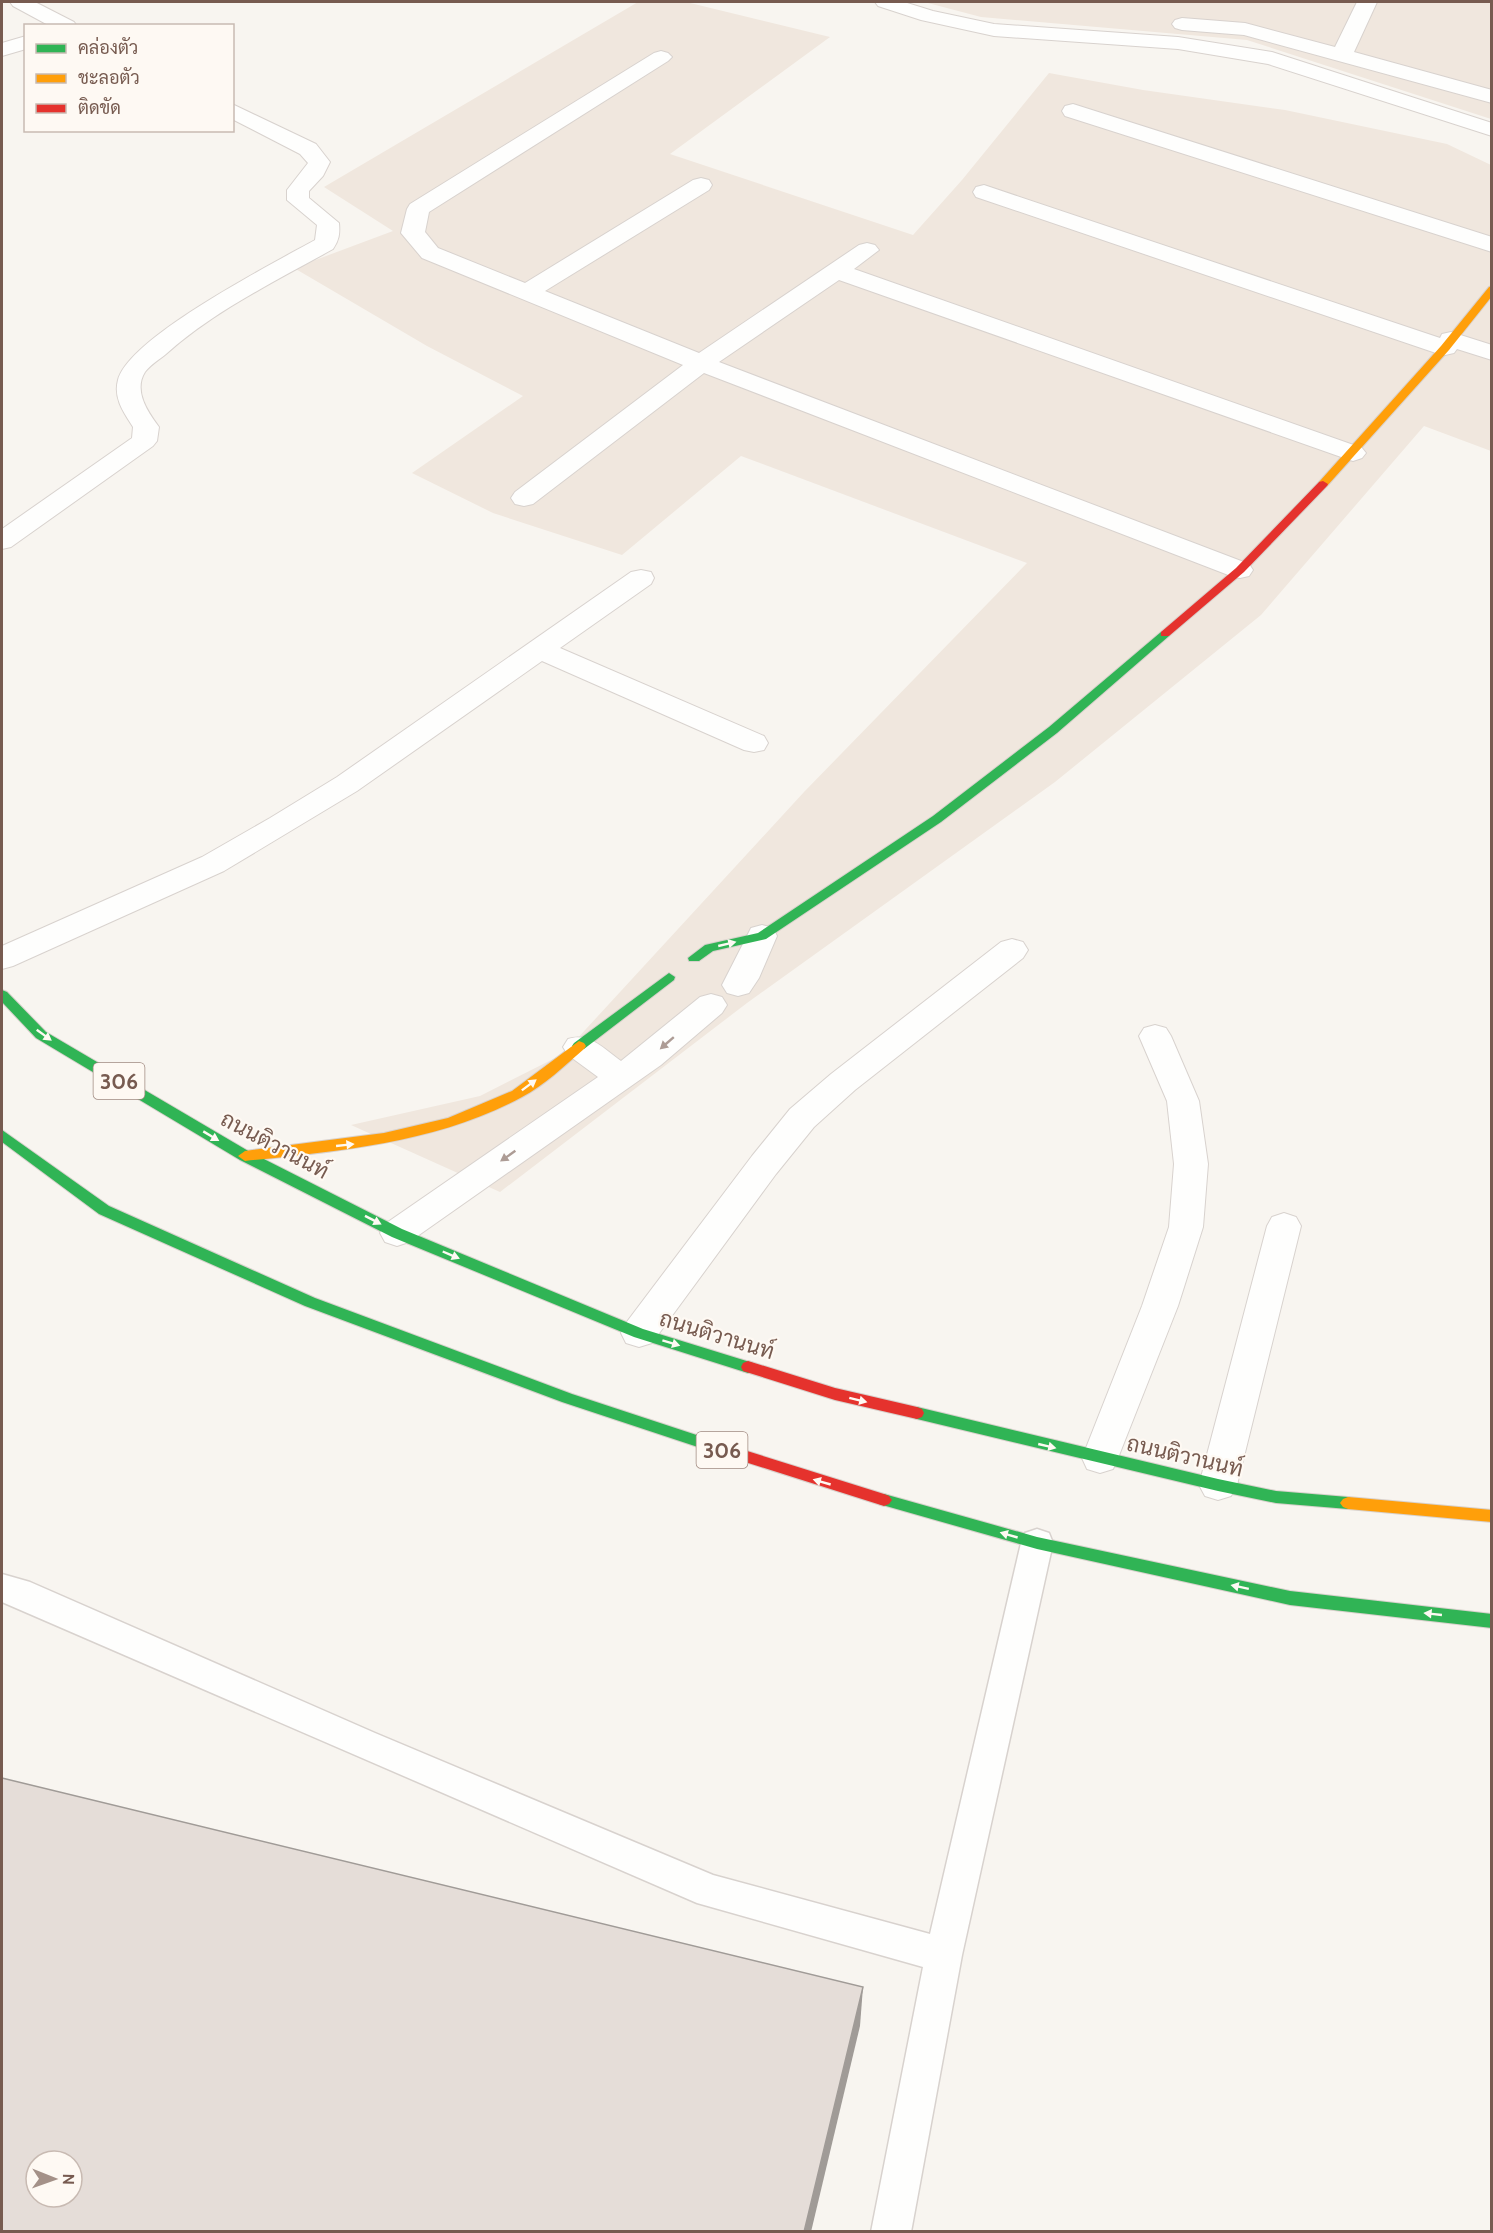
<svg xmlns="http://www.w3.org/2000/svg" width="1493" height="2233" viewBox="0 0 1493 2233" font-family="Cabin,Sarabun,sans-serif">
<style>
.residential{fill:#f0e7de}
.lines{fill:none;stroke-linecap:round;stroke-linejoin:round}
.lane-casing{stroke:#d8d2ce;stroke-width:3}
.street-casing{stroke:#d8d2ce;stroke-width:2}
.fast-casing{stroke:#d8d1cc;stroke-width:2}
.slow-casing{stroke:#d8d1cc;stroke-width:2}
.jam-casing{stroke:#d8d1cc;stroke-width:2}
.lane{fill:#fefefd;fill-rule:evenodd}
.street{fill:#fefefd;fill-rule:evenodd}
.fast{fill:#30b455;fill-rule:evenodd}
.slow{fill:#ff9f0a;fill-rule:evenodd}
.jam{fill:#e5322d;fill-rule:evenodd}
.shaded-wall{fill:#a09b97}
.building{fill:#e5ddd8;stroke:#a09b97;stroke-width:1.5;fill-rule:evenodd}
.oneway{fill:#fef9f3}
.oneway2{fill:#ad9c95}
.labels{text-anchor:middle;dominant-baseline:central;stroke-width:4.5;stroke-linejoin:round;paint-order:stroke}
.shield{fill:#fef9f3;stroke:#a08a81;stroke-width:1.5}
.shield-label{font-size:21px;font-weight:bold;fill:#775b50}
.street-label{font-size:22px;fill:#775b50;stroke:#fef9f3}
</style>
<rect width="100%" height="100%" fill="#f8f5f0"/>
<!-- residential -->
<path class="residential" d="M638,2h48l144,35 -160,117 243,81 49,-55 87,-107 94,17 142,20 162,34 44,21v286l-67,-25 -163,189 -206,167 -308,221 -247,189 -149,-67 129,-29 83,-42 241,-262 223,-229 -286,-107 -119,99 -129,-42 -81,-40 111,-77 -96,-50 -133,-78 99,-37 -69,-44z
M924,2h567v117l-244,-79 -266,-23z"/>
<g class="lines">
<!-- lane casing -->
<g class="lane-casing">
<path id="lane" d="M1037,1529l12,4 4,10 -91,412 -51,277h-40l52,-265 -226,-64 -695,-301v-28l28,8 345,151 338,142 217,59 91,-391 4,-10z"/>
</g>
<!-- street casing -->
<g class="street-casing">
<path id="street" d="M10,2h25l39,20 3,4h-27l-37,-20z
M875,2h29l29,9 61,13 184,13 94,15 220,71v13l-224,-72 -90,-15 -184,-13 -73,-16 -43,-14z
M1357,2h20l-23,50 138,38v13l-248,-68 -62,-5 -7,-2 -3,-4 3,-4 7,-2 63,5 90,24z
M26,36v13l-24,7v-13z
M661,51l7,2 4,4 -4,4 -239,151 -4,20 13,16 87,35 168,-103 8,-2 8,2 3,5 -3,5 -164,101 154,62 160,-108 8,-2 8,2 4,5 -25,19 508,179 4,5 -4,5 -9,3 -9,-3 -505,-178 -120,82 530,202 4,6 -4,6 -9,2 -9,-2 -527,-203 -171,131 -9,2 -9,-2 -4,-6 4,-6 168,-127 -261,-107 -21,-25 6,-24 3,-5 244,-151z
M232,104l84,40 14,18 -7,14 -14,15v7l30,25c1,11 0,17 -6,26 -57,32 -118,61 -167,105 -6,5 -16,11 -21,18 -12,19 3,40 14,55l-2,14 -4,5 -142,101 -9,2v-20l130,-91 1,-11c-9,-14 -20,-29 -15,-47 11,-43 156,-117 197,-140l2,-15 -30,-25v-10l21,-27 -8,-9 -68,-35z
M1073,104l419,133v15l-427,-136 -3,-5 3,-5z
M984,185l456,153 2,-4 9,-2 41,13v15l-35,-11 -3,4 -9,2 -9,-2 -460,-156 -3,-5 3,-5z
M641,570l10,2 3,6 -3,6 -91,64 204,88 4,7 -4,7 -10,2 -10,-2 -202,-89 -185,130 -133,80 -211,95 -11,3v-23l200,-89 68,-39 67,-41 294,-205z
M762,925l11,3 4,8 -18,42 -10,15 -11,3 -11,-3 -5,-8 25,-49 4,-8z
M1012,939l11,3 5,8 -5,8 -168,132 -41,37 -38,47 -124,169 -13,4 -13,-4 -5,-10 5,-10 126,-167 38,-47 41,-35 170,-132z
M711,994l11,3 5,8 -5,8 -61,52 -252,177 -12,4 -12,-4 -5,-9 5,-9 213,-147 -30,-22 -5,-8 5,-8c21,-7 36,10 53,22l79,-64z
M1155,1025l11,3 5,8 28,65 9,63 -5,63 -25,79 -60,152 -5,11 -13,4 -13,-4 -5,-11 60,-152 27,-79 5,-63 -7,-63 -28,-65 5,-8z
M1284,1213l12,4 5,9 -64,259 -6,11 -13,4 -13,-4 -6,-11 68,-259 5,-9z"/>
</g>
<!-- fast casing -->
<g class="fast-casing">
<path id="fast" d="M1165,631l4,1v4l-112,97 -116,89 -175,117 -53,12 -14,10h-10l-1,-3 17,-13 53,-12 175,-117 116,-89 112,-95z
M669,973l6,4 -1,3 -90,69h-10l-2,-3 2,-3z
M2,990l5,2 39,40 204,120 152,77 241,100 110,34 2,4 -2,4 -5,2 -114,-36 -242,-100 -152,-77 -204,-122 -34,-36z
M2,1130l107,76 206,92 257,96 161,53 3,4 -3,4 -5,2 -166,-55 -257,-96 -206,-92 -97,-72z
M917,1407l301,72 58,12 72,6 5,2 3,4 -3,4 -5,2 -72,-6 -58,-12 -301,-72 -5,-2 -2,-4 2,-4z
M884,1494l153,43 253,54 202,23v14l-202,-23 -253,-56 -158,-45 -3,-4 3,-4z"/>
</g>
<!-- slow casing -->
<g class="slow-casing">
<path id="slow" d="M1492,286v10l-43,54 -122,136h-8v-4l122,-136 48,-59z
M579,1041l5,2 2,3 -2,3c-20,17 -39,36 -62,48 -85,46 -183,54 -277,64l-7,-5 7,-5 139,-18 64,-15 64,-27z
M1348,1497l144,13v12l-144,-13 -5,-2 -3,-4 3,-4z"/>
</g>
<!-- jam casing -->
<g class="jam-casing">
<path id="jam" d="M1323,481l5,3 -1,2 -83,86 -75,64h-8v-4l75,-64 83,-86z
M748,1361l87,27 82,19 5,2 2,4 -2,4 -5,2 -82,-19 -92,-29 -2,-4 2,-4z
M728,1445l156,49 5,2 3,4 -3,4 -5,2 -161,-51 -3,-4 3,-4z"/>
</g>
<!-- lane -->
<use href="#lane" class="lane"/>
<!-- street -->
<use href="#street" class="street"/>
<!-- fast -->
<use href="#fast" class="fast"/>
<!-- slow -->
<use href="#slow" class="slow"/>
<!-- jam -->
<use href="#jam" class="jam"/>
</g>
<!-- shaded-wall -->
<path class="shaded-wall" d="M863,1987l-3,39 -49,206h-7z"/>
<!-- building -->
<path class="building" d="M2,1778l861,209 -59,245h-802zM36,2161h36v36h-36z"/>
<!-- one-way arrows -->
<defs><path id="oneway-solid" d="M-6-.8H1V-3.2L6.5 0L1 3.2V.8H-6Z" transform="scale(1.5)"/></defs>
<g class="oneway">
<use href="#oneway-solid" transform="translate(727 944) rotate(-13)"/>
<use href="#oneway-solid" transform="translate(44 1035) rotate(36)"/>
<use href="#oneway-solid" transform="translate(529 1085) rotate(-37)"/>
<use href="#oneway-solid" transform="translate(211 1136) rotate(31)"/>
<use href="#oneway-solid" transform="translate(345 1145) rotate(-6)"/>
<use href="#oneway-solid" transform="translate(373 1220) rotate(27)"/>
<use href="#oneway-solid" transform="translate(451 1255) rotate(23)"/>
<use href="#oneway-solid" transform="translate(671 1343) rotate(17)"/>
<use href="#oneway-solid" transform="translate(858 1400) rotate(14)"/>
<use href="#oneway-solid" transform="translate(1047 1446) rotate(13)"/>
<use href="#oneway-solid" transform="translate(822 1482) rotate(-164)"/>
<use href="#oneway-solid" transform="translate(1009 1535) rotate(-164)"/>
<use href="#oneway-solid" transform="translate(1240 1587) rotate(-168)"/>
<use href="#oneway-solid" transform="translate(1433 1614) rotate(-174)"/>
</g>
<g class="oneway2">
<use href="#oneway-solid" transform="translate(667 1043) rotate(139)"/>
<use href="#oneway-solid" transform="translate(508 1156) rotate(145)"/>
</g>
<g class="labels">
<!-- shield labels -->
<g class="shield">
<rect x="93.5" y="1063" width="51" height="36" rx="4.5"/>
<rect x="696.5" y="1432" width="51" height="36" rx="4.5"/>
</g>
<g class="shield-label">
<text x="119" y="1081">306</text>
<text x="722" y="1450">306</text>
</g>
<!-- street labels -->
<g class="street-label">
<text transform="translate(275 1145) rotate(28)">ถนนติวานนท์</text>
<text transform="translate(717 1335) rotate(17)">ถนนติวานนท์</text>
<text transform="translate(1185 1456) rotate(13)">ถนนติวานนท์</text>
</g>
</g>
<!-- border -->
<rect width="1493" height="2233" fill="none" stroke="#775b50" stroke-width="6"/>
<!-- legend -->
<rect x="24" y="24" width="210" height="108" fill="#fef9f3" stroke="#c8bab2" stroke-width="1.5"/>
<rect x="36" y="44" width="30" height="9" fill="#30b455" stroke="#c8bab2" stroke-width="1.5"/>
<text x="78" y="54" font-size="18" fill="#775b50">คล่องตัว</text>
<rect x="36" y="74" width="30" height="9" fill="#ff9f0a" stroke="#c8bab2" stroke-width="1.5"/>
<text x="78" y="84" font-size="18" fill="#775b50">ชะลอตัว</text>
<rect x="36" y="104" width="30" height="9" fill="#e5322d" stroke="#c8bab2" stroke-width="1.5"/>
<text x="78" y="114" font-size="18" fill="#775b50">ติดขัด</text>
<!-- north arrow -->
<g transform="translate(54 2179) rotate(91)"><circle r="28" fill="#fef9f3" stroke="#c8bab2" stroke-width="1.5"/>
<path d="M0-4.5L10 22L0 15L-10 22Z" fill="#a49188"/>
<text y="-9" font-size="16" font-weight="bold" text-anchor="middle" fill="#775b50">N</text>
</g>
</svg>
